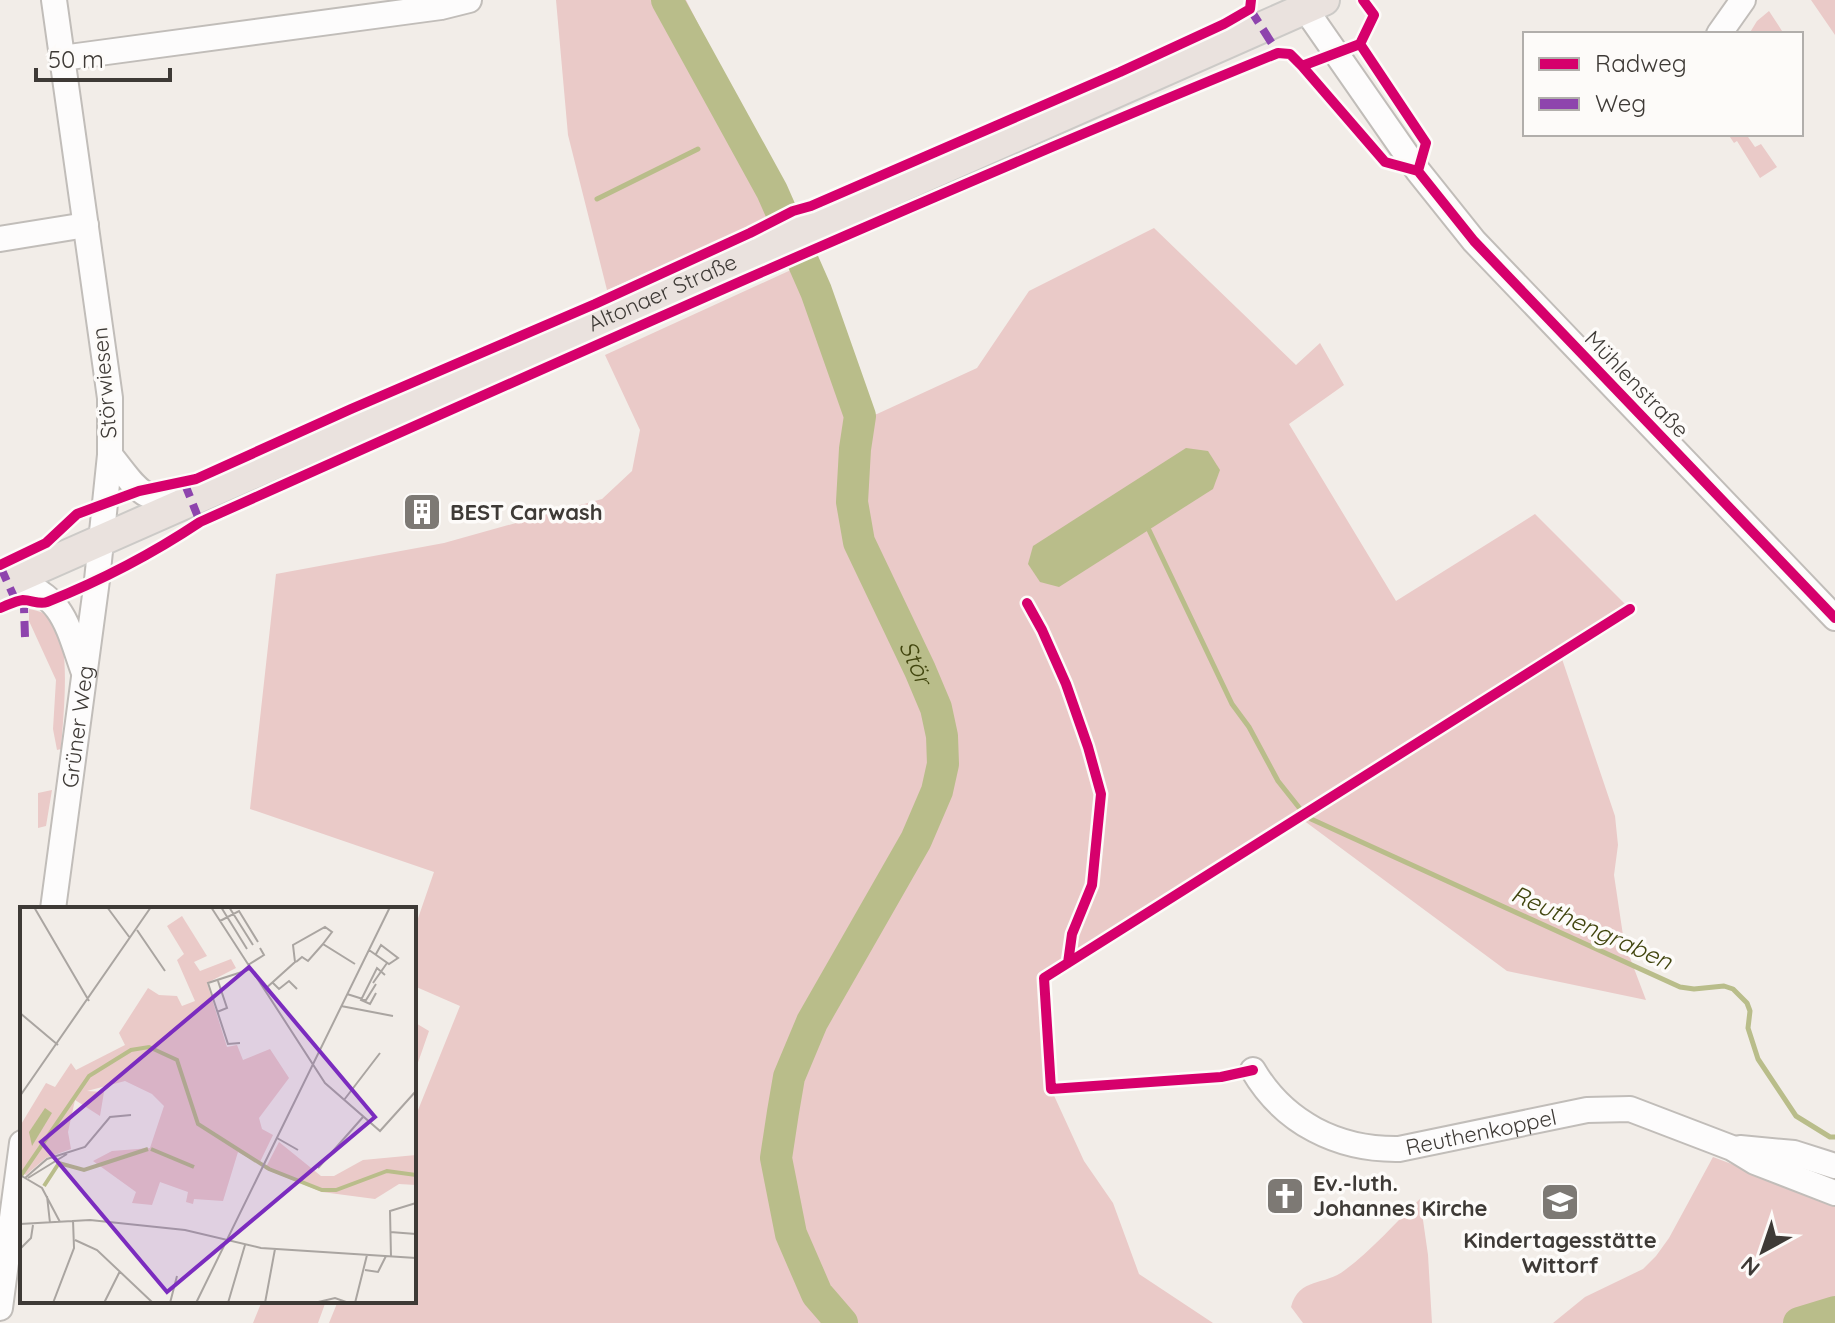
<svg xmlns="http://www.w3.org/2000/svg" width="1835" height="1323" viewBox="0 0 1835 1323" font-family="Quicksand,sans-serif">
<style>
.green{fill:#eacac8}
.water{fill:#b9bd8a}
.lines{fill:none;stroke-linecap:round;stroke-linejoin:round}
.stream{stroke:#b9bd8a;stroke-width:5}
.river{stroke:#b9bd8a;stroke-width:32}
.minor-casing{stroke:#c1bdb9;stroke-width:28}
.major-casing{stroke:#cccac7;stroke-width:34}
.minor{stroke:#fdfcfc;stroke-width:24}
.major{stroke:#eae2de;stroke-width:30}
.quiet{stroke:#8e44ad;stroke-width:8;stroke-dasharray:16 8;stroke-linecap:butt}
.cycleway-casing{stroke:#fdfbf9;stroke-width:15}
.cycleway{stroke:#d6006c;stroke-width:10}
.labels{text-anchor:middle;dominant-baseline:central;stroke-width:7;stroke-linejoin:round;paint-order:stroke}
.street-label{font-size:22px;fill:#3e3a36;stroke:#fdfbf9}
.poi-label{font-size:22px;font-weight:bold;fill:#3e3a36;stroke:#fdfbf9;text-anchor:start}
.water-label{font-size:24px;font-style:italic;fill:#41450e;stroke:#fdfbf9}
.inset-river{fill:none;stroke:#b9bd8a;stroke-width:4}
.inset-road{fill:none;stroke:#aaa5a1;stroke-width:2}
.view{fill:#7b2cbf;fill-opacity:0.15;stroke:#7b2cbf;stroke-width:4}
.inset-edge{fill:none;stroke:#3e3a36;stroke-width:4}
</style>
<rect width="100%" height="100%" fill="#f2ede8"/>
<!-- green -->
<path class="green" d="M556,0h130l107,211 -186,79 -39,-155z
M1811,0h24v35z
M1769,11l15,23h-35l8,-13z
M1728,134h18l9,13 6,-3 16,23 -17,11 -23,-37 -3,2z
M1154,228l142,137 24,-22 24,42 -55,39 107,177 139,-87 95,95 -70,44 55,163 3,29 -4,30 10,67 22,58 -139,-29 -208,-154 -255,161 7,111 33,72 29,42 26,71 74,49h-884l9,-22h76v-181l46,-114 -46,-20v-56l20,-58 -184,-63 26,-235 168,-31 158,-44 30,-28 8,-41 -35,-75 199,-91 12,27 44,125 17,-2 100,-46 52,-77z
M29,609c10,2 22,5 27,14 15,27 7,96 5,126l-4,1 -4,-21 3,-49 -27,-59z
M52,790l-6,36 -8,2v-35z
M414,1022l15,9 -15,43z
M1713,1157l122,46v120h-282l32,-26 58,-28 13,-13 13,-18z
M1420,1199l8,56 4,68h-129l-12,-16c8,-30 34,-21 54,-37 27,-20 51,-48 75,-71z
M262,1301h64l-8,22h-65z"/>
<!-- water -->
<path class="water" d="M1186,448l22,3 12,19 -7,19 -154,98 -19,-5 -12,-18 5,-18z"/>
<g class="lines">
<!-- stream -->
<path class="stream" d="M597,199l101,-50
M1149,530l83,174 17,23 29,54 23,29
M1311,819l369,168 14,2 30,-3 9,3 14,14 3,8 -2,17 10,31 38,57 34,21h5"/>
<!-- river -->
<g class="river">
<path id="s1" d="M667,0l105,191 44,100 44,125 -5,33 -3,53 7,40 61,128 16,38 6,28 1,28 -6,27 -21,49 -104,182 -23,55 -6,35 -7,46 15,76 26,60 25,29"/>
<path d="M1799,1323l36,-11"/>
</g>
<!-- minor casing -->
<g class="minor-casing">
<g id="minor">
<path d="M1299,0l119,171 56,70 361,377"/>
<path d="M1719,34l24,-34"/>
<path d="M62,58l379,-51 28,-7"/>
<path d="M0,239l86,-14"/>
<path d="M110,455c29,36 27,42 74,49"/>
<path d="M13,580c50,16 54,44 70,90"/>
<path id="s2" d="M53,909l44,-329 13,-125v-57l-56,-398"/>
<path id="s3" d="M1253,1070c31,53 85,80 146,79l188,-39 43,-1 102,39 23,14 80,31"/>
<path d="M1740,1148l54,5 41,13"/>
<path d="M0,1308l22,-165"/>
</g>
</g>
<!-- major casing -->
<g class="major-casing">
<g id="major">
<path id="s4" d="M0,585l1324,-585"/>
</g>
</g>
<!-- minor -->
<use href="#minor" class="minor"/>
<!-- major -->
<use href="#major" class="major"/>
<!-- quiet -->
<path class="quiet" d="M1250,9l28,44
M184,482l16,40
M0,566l16,35
M25,637l-1,-29 3,-8"/>
<!-- cycleway casing -->
<g class="cycleway-casing">
<path id="cycleway" d="M1302,66l83,96 33,9 8,-28 -66,-99
M1418,171l56,70 361,377
M0,565l46,-22 31,-29 62,-23 57,-12 155,-70 244,-105 155,-71 43,-22 18,-5 309,-134 104,-48 26,-15 1,-9
M1027,603l15,27 24,54 22,63 13,47 -9,91 -20,49 -4,29
M0,608c8,-3 15,-7 23,-8 9,0 16,5 24,2 53,-21 105,-48 153,-80 358,-160 715,-321 1078,-469l12,1 12,12 58,-22 14,-29 -11,-15
M1253,1070l-32,7 -170,12 -7,-111 586,-369"/>
</g>
<!-- cycleway -->
<use href="#cycleway" class="cycleway"/>
</g>
<!-- icons -->
<defs>
<g id="building-square" transform="scale(2)"><rect x="-9" y="-9" width="18" height="18" rx="4" fill="#7d7974" stroke="#fdfbf9"/><path d="M-4-6H4V6H1V3H-1V6H-4ZM-2.5-4.3h1.7v1.8h-1.7ZM.8-4.3h1.7v1.8H.8ZM-2.5-1h1.7V.8h-1.7ZM.8-1h1.7V.8H.8Z" fill="#fff"/></g>
<g id="church-square" transform="scale(2)"><rect x="-9" y="-9" width="18" height="18" rx="4" fill="#7d7974" stroke="#fdfbf9"/><path d="M-1.2-6h2.4v3.5h3.3v2.4h-3.3V6h-2.4V-.1h-3.3v-2.4h3.3Z" fill="#fff"/></g>
<g id="school-square" transform="scale(2)"><rect x="-9" y="-9" width="18" height="18" rx="4" fill="#7d7974" stroke="#fdfbf9"/><path d="M0-5L7-2L0 1L-7-2ZM-4 1L0 2.5L4 1V4Q0 6-4 4Z" fill="#fff"/></g>
</defs>
<g fill-rule="evenodd">
<use href="#building-square" x="422" y="512"/>
<use href="#church-square" x="1285" y="1196"/>
<use href="#school-square" x="1560" y="1202"/>
</g>
<g class="labels">
<!-- street labels -->
<g class="street-label">
<text stroke="none"><textPath href="#s4" startOffset="724">Altonaer Straße</textPath></text>
<text transform="translate(104 383) rotate(-95)">Störwiesen</text>
<text transform="translate(1637 384) rotate(46)">Mühlenstraße</text>
<text stroke="none"><textPath href="#s2" startOffset="184">Grüner Weg</textPath></text>
<text stroke="none"><textPath href="#s3" startOffset="258">Reuthenkoppel</textPath></text>
</g>
<!-- poi labels -->
<g class="poi-label">
<text x="450" y="512">BEST Carwash</text>
<text x="1313" y="1183">Ev.-luth.<tspan x="1313" dy="25">Johannes Kirche</tspan></text>
<text x="1560" y="1240" text-anchor="middle">Kindertagesstätte<tspan x="1560" dy="25">Wittorf</tspan></text>
</g>
<!-- water labels -->
<g class="water-label">
<text stroke="none"><textPath href="#s1" startOffset="720">Stör</textPath></text>
<text transform="translate(1592 927) rotate(24)">Reuthengraben</text>
</g>
</g>
<!-- overview -->
<g transform="translate(20 907)">
<rect width="396" height="396" fill="#f2ede8"/>
<path d="M162,9l25,40 -13,6 6,9 31,-12 5,9 -29,15 20,64 10,-2 6,15 27,-11 19,29 -30,40 3,11 11,6 -14,29 -21,-12 -15,49 -29,-2 -1,5 -7,-2 2,-10 -28,-10 -8,23 -20,-2 4,-11 -43,-31 19,-10 38,-3 14,-42 -12,-12 -27,-13 -38,10 17,1 -4,24 -25,-16 -7,32 3,17 -25,9 -20,17 -6,-3v-46l26,-43 9,4 16,-24 5,7 49,-25 -6,-12 29,-45 11,7 18,1 5,10 13,-5 -18,-41 7,-6 -17,-28zM259,235l42,34h13l29,-16 53,-5v30l-17,-1 -24,15 -53,-7 -57,-23z" fill="#eacac8"/>
<path d="M25,201l7,5 -20,33 -3,-14z" fill="#b9bd8a"/>
<path class="inset-river" d="M131,242l43,18M0,270l69,-101 42,-26 18,-3 28,13 21,64 71,45 53,21h14l51,-19 29,4M24,279l15,-23 25,7 64,-21"/>
<path class="inset-road" d="M14,0l55,94M87,0l23,31M191,0l114,176 55,48 36,-40M201,0l26,42M209,0l24,38M200,14l19,-10 19,31M117,23l28,41M349,43l20,14 9,-6 -17,-13 -5,9M276,55l6,-5 6,4 15,-17M228,58l16,-10 -4,-7M253,76l6,6 10,-8 8,8M353,76l14,-20M244,83l31,-28 -2,-17 32,-18 7,5 -9,12 32,20M356,86l-6,11 -9,-4 16,-32 8,7M327,87l19,6 10,-16M321,99l52,10M197,105l10,-4 -9,-27M0,106l38,32M220,136l-12,1 -20,-61 43,-14M0,189l131,-189M324,193l36,-47M257,231l21,12M298,261l45,-51M0,268l22,13 18,34M5,271l22,-19 38,-12 25,-30 21,-2M8,271l39,-24M27,289l3,27M0,317l70,-4 95,10 76,18 155,10M370,325l26,2M55,333l22,10 56,53M0,342l11,-11 2,-13M371,350l-1,-46 26,-8M345,363l13,2 8,-16M33,396l21,-55 -1,-28M84,396l16,-32M150,396l7,-27M176,396l194,-396M208,396l17,-58M245,396l10,-54M294,396l21,-5 14,5M335,396l12,-48"/>
<path class="view" d="M229,60l126,150 -208,175 -126,-150z"/>
<rect width="396" height="396" class="inset-edge"/>
</g>
<!-- legend -->
<rect x="1523" y="32" width="280" height="104" fill="#fdfbf9" stroke="#b1aeab" stroke-width="2"/>
<rect x="1539" y="58" width="40" height="12" fill="#d6006c" stroke="#b1aeab" stroke-width="2"/>
<text x="1595" y="72" font-size="24" fill="#3e3a36">Radweg</text>
<rect x="1539" y="98" width="40" height="12" fill="#8e44ad" stroke="#b1aeab" stroke-width="2"/>
<text x="1595" y="112" font-size="24" fill="#3e3a36">Weg</text>
<!-- north arrow -->
<g transform="translate(1763 1251) rotate(220)" stroke="#fdfbf9" stroke-width="6" paint-order="stroke">
<path d="M0-6L14 30L0 20L-14 30Z" fill="#3e3a36"/>
<text y="-12" font-size="22" font-weight="bold" text-anchor="middle" fill="#3e3a36">N</text>
</g>
<!-- scale -->
<path d="M36 68v12h134v-12" fill="none" stroke="#3e3a36" stroke-width="4"/>
<text x="48" y="68" font-size="24" fill="#3e3a36" stroke="#fdfbf9" stroke-width="6" paint-order="stroke">50 m</text>
</svg>
